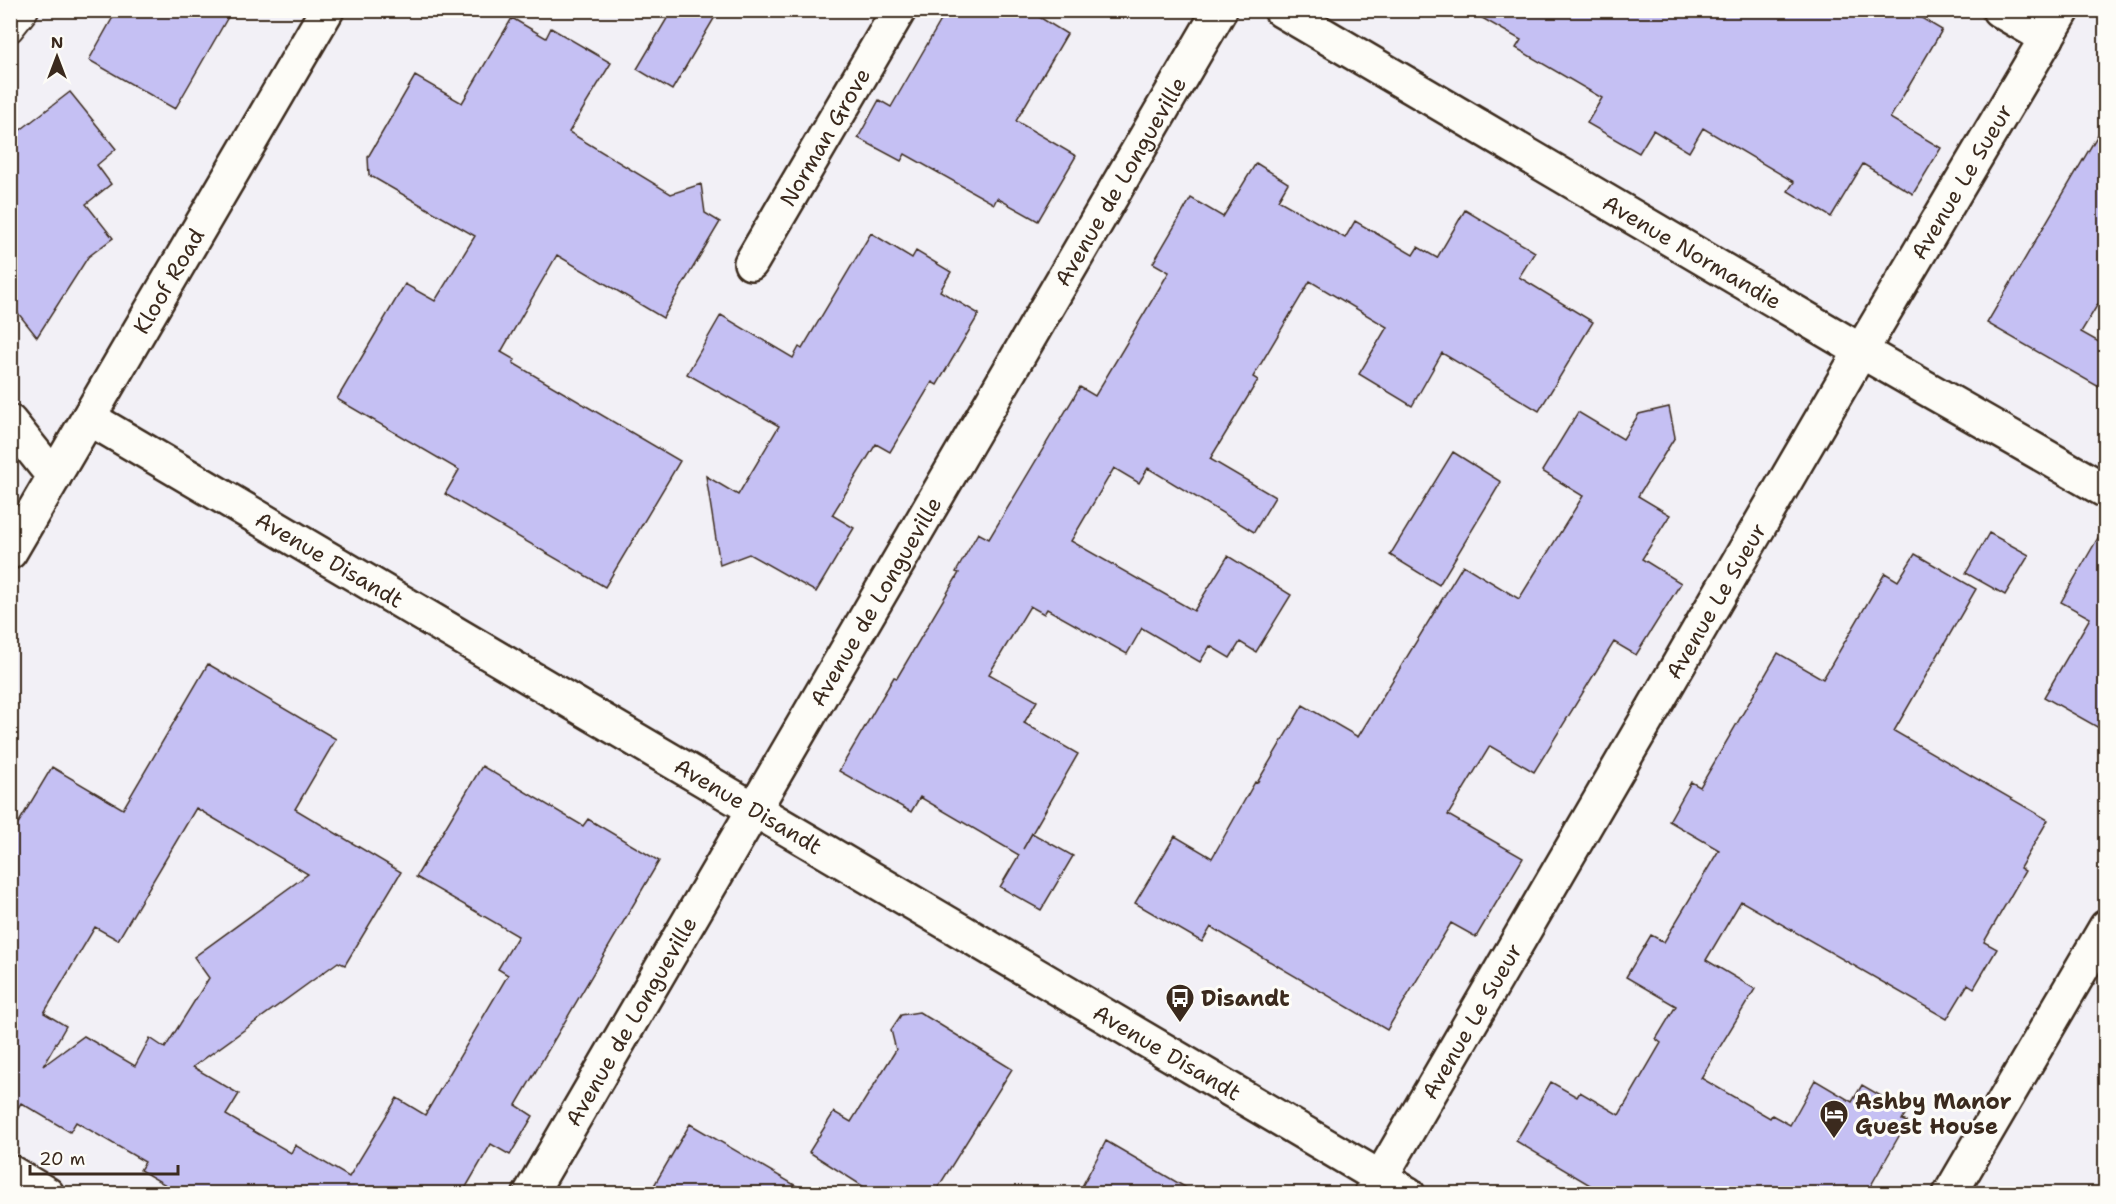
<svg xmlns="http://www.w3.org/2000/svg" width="2116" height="1204" viewBox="0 0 2116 1204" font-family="'Shantell Sans',sans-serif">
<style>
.building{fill:#c5c0f3;stroke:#3b2a1e;stroke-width:1.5;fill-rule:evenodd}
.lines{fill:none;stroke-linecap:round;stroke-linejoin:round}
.service-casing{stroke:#3b2a1e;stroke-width:30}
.minor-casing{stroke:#3b2a1e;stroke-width:38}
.tertiary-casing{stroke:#3b2a1e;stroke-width:38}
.secondary-casing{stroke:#3b2a1e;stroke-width:38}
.service{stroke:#fdfcf7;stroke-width:26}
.minor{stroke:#fdfcf7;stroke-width:33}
.tertiary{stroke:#fdfcf7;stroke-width:33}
.secondary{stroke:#fdfcf7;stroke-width:33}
.labels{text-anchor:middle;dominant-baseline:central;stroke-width:6;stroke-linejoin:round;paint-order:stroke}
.street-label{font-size:22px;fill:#3b2a1e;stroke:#fdfcf7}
.poi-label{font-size:22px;font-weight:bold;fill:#3b2a1e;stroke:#fdfcf7;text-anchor:start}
</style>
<rect width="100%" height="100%" fill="#f2f0f6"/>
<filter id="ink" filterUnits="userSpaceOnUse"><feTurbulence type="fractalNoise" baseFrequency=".0167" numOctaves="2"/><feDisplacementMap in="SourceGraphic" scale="12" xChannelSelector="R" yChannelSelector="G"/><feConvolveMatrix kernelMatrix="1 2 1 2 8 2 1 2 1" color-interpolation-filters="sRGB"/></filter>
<g filter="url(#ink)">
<!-- building -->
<path class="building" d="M117,10h115l-57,99 -86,-49z
M672,10h47l-47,80 -35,-21z
M947,10h81l39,24 -51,87 60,35 -38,65 -41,-23 -3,6 -89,-50 -4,7 -43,-23 21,-38 12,7z
M1468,10h440l34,20 -52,88 51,30 -28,46 -50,-30 -32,53 -43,-26 6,-9 -91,-54 -14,24 -36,-22 -14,23 -52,-30 15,-25 -86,-50 5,-8z
M512,18l34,20 5,-10 60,35 -42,69 102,62 30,-10 4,29 15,9 -57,96 -106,-63 -56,97 14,8 -2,3 167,98 -75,126 -160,-93 14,-24 -122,-71 68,-115 30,17 40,-65 -106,-61 -1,-18 47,-81 47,27z
M70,92l46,57 -19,16 14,19 -25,20 27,34 -25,19 -51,80 -27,-34v-165z
M2106,121v170l-25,41 25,14v45l-119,-68z
M1256,163l32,20 -10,17 67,38 10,-17 58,34 5,-8 19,11 28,-48 70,42 -16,25 74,45 -54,89 -97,-58 -30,53 -53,-32 28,-47 -77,-46 -57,96 5,3 -48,79 65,38 -21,35 -106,-64 -9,15 -25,-15 -43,73 123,70 34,-55 63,39 -35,57 -16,-10 -10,16 -20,-12 -10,16 -58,-34 -15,26 -80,-45 -3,5 -14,-8 -41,68 48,27 -13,22 54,31 -55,95 9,-16 41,23 -32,54 -41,-23 19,-32 -99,-58 -9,15 -72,-41 55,-94 3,1 62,-105 -3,-1 22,-39 11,6 91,-152 15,9 74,-124 -16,-9 38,-65 32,19z
M871,233l41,25 4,-7 35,21 -11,19 39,23 -42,71 -5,-3 -42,70 -14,-8 -44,71 22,13 -38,64 -67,-38 -29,11 -14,-89 32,19 41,-69 -92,-52 34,-59 72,43 6,-11 3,2z
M1669,407l6,30 -37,59 32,19 -28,44 39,24 -45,72 -22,-13 -80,130 -44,-26 -42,69 75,43 -47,79 -25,-14 -64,107 -176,-103 -9,15 -67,-39 40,-67 37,22 43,-76 2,1 46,-78 55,32 105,-172 56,34 64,-103 -41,-25 36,-59 45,27 16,-25z
M1453,452l48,30 -62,103 -49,-30z
M2106,524v208l-62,-35 46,-79 -29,-16z
M1989,533l40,22 -24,40 -39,-22z
M1915,554l61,35 -82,142 154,89 -28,48 5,3 -41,71 13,7 -23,39 -6,-4 -21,35 -206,-118 -35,59 49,29 -54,89 69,40 2,-3 18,10 25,-45 37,22 10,-17 45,26 -5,9 5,2 -41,72h-261l-89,-53 35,-59 26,15 3,-5 39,23 42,-72 -5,-4 20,-33 -50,-29 25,-42 13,7 55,-92 -50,-29 22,-39 9,5 78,-134 45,26 62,-106 13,8z
M208,664l128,75 -41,70 106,63 -56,93 -7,-3 -145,105 46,27 -13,21 65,38 4,-8 54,32 48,-79 28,17 83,-140 -10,-6 20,-33 -102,-59 66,-111 101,60 5,-7 71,42 -143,244 17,11 -23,39 -19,-11 -29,50h-281l-41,-24 5,-8 -69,-40 -6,10 -49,-29 -11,18v-284l42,-70 71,42zM196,808l112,66 -114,83 15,21 -44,70 -15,-10 -15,28 -51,-30 -41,30 23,-40 -22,-13 51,-86 23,13z
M919,1012l93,57 -78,125h-59l-66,-42 25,-40 17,10 45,-72 -5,-20 10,-15z
M690,1124l120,70h-161z
M1106,1141l91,53h-119z"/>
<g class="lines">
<!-- service casing -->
<g class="service-casing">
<path id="service" d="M10,29l15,-19"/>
</g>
<!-- minor casing -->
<g class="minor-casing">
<g id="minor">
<path id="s1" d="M1281,10l580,341 245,140"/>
<path d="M1999,10l48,28"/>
<path id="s2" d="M751,263l148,-253"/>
<path d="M10,422l44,55"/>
<path d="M10,1172l37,22"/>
<path id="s3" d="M530,1194l690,-1184"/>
<path id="s4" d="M1371,1194l490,-843 202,-341"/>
</g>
</g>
<!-- tertiary casing -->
<g class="tertiary-casing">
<g id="tertiary">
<path id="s5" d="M89,418l1319,776"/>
<path d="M1950,1194l156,-267"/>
</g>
</g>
<!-- secondary casing -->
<g class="secondary-casing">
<g id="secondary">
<path id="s6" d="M10,552l317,-542"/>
</g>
</g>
<!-- service -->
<use href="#service" class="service"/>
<!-- minor -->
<use href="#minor" class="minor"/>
<!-- tertiary -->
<use href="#tertiary" class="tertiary"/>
<!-- secondary -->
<use href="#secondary" class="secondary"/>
</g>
</g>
<!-- icons -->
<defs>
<g id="bus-pin" transform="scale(1.5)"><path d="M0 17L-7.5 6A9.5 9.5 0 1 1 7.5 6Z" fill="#3b2a1e" stroke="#fdfcf7"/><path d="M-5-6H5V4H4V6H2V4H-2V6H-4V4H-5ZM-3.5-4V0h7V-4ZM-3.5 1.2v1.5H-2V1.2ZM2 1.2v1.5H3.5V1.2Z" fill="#fff"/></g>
<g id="hotel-pin" transform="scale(1.5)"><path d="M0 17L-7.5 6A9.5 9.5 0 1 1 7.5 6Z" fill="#3b2a1e" stroke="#fdfcf7"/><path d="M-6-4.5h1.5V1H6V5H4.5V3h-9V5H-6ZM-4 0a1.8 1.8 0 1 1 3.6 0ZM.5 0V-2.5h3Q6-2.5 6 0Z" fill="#fff"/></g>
</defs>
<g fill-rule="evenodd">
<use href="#bus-pin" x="1180" y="998"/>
<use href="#hotel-pin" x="1834" y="1114"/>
</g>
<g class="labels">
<!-- street labels -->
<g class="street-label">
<text stroke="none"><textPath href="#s2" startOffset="146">Norman Grove</textPath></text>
<text stroke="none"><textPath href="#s3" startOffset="1172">Avenue de Longueville</textPath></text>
<text stroke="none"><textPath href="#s4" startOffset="1172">Avenue Le Sueur</textPath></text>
<text stroke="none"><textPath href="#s1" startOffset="477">Avenue Normandie</textPath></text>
<text stroke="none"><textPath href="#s6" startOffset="314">Kloof Road</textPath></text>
<text stroke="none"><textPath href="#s5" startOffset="279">Avenue Disandt</textPath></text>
<text stroke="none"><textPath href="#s4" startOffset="686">Avenue Le Sueur</textPath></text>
<text stroke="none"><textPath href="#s3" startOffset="686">Avenue de Longueville</textPath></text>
<text stroke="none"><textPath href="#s5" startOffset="765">Avenue Disandt</textPath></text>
<text stroke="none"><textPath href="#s4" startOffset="200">Avenue Le Sueur</textPath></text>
<text stroke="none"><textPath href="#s3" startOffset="200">Avenue de Longueville</textPath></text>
<text stroke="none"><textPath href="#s5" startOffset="1251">Avenue Disandt</textPath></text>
</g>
<!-- poi labels -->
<g class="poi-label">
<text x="1201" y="998">Disandt</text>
<text x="1855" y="1101">Ashby Manor<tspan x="1855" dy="25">Guest House</tspan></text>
</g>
</g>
<!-- margin -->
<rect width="2116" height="1204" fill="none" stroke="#fdfcf7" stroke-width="36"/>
<rect x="18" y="18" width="2080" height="1168" fill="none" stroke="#3b2a1e" stroke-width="2" filter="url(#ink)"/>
<!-- north arrow -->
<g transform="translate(57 57)" stroke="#fdfcf7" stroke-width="4.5" paint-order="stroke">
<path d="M0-4.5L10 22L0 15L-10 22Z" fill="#3b2a1e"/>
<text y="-9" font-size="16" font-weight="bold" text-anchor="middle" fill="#3b2a1e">N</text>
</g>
<!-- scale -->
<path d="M30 1165v9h148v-9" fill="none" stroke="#3b2a1e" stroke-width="3"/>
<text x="39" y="1165" font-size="18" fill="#3b2a1e" stroke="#fdfcf7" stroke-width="4.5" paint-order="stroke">20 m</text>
</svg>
